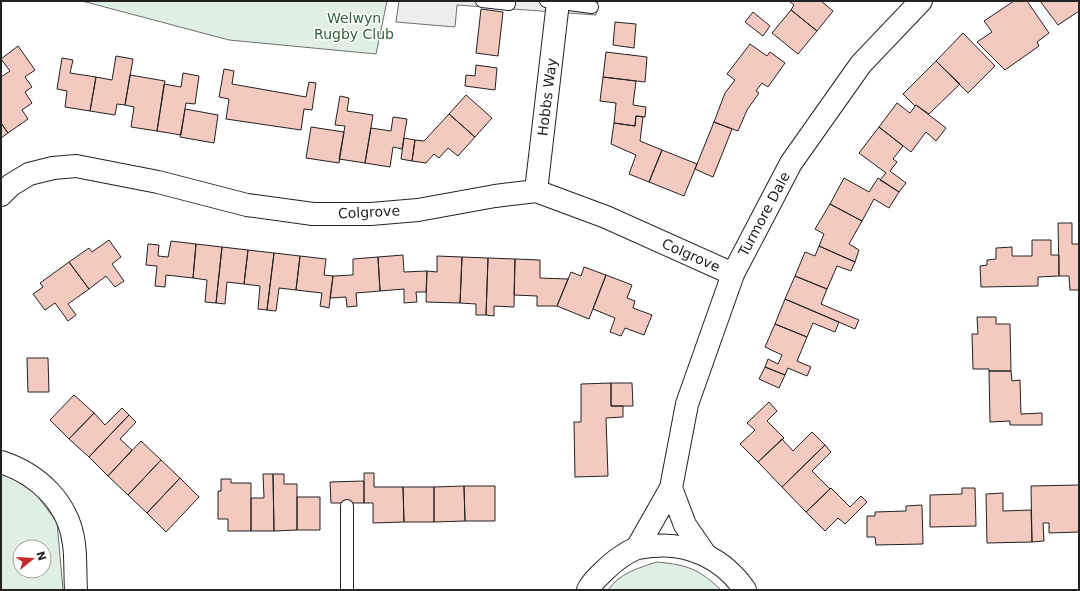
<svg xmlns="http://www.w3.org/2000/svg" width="1080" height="591" viewBox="0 0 1080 591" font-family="'DejaVu Sans',sans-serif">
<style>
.green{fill:#e0efe3;stroke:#6f6f6f;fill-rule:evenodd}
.parking{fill:#ededed;stroke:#6f6f6f}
.building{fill:#f3c9c0;stroke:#222}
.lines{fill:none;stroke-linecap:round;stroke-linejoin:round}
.service-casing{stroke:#222;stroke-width:14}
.minor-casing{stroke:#222;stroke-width:24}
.tertiary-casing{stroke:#222;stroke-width:24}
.service{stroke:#fff;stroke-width:12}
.minor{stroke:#fff;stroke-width:22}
.tertiary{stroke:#fff;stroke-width:22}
.labels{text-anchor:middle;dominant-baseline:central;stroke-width:3;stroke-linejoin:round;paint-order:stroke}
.park-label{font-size:14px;fill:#2f5e38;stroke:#fff}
.street-label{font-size:14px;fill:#222;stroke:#fff}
</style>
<rect width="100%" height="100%" fill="#fff"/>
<!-- green -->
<path class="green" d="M82,1h305l-11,53 -147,-14z
M1,471l34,22 22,29 6,68h-62zM20,547h24v24h-24z
M657,562c31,3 42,7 64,28h-113c12,-17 30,-22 49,-28z"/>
<!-- parking -->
<path class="parking" d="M399,1h199l-2,14 -139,-10 -2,22 -59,-5z"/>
<!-- building -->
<path class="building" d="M789,1h32l12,10 -16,20 -26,-21 3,-5z
M1014,1h13l22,32 -12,9 2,4 -34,24 -28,-28 15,-10 -8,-11z
M1040,1h39v10l-21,14z
M481,9l22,3 -5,44 -22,-3z
M791,10l26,21 -19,23 -26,-21z
M753,12l17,14 -7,10 -18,-14z
M615,22l21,2 -2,24 -21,-3z
M963,33l32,33 -27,27 -32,-32z
M750,44l17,12 3,-4 15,11 -17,24 -6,-4 -6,8 3,2 -12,17 -9,21 -24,-9 11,-29 10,-13 -8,-6z
M18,46l17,24 -10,7 7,10 -7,5 7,11 -10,7 6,9 -20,14 -7,-10v-46l9,-6 -9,-12z
M606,52l41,5 -2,25 -42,-5z
M116,56l17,3 -8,46 -8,-1 -2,11 -25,-4 6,-34 16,3z
M62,58l11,2 -3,13 26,4 -6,34 -25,-4 2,-16 -10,-2z
M936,61l24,23 -31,30 -13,-9 -1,1 -12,-12z
M476,65l21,3 -2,22 -30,-4 1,-11 9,1z
M224,69l10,2 -2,13 74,13 3,-15 7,1 -4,27 -8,-1 -3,21 -75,-11 3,-20 -10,-2z
M183,73l16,3 -4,28 -9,-1 -5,32 -24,-4 7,-47 17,3z
M130,75l35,6 -8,50 -26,-4 3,-20 -9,-2z
M603,77l33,4 -3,24 13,2 -1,10 -9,-1 -1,10 -21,-3 2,-20 -16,-2z
M466,95l26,23 -17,19 -26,-23z
M340,96l9,2 -2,13 26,4 -8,48 -26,-4 6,-33 -10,-1z
M897,103l13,10 6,-8 30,23 -10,13 -10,-9 -15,20 -32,-25z
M185,109l33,6 -4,28 -34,-6z
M449,114l26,23 -17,19 -10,-8 -9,10 -5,-4 -8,9 -14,-2 3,-21 9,1z
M636,116l7,1 -3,24 22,9 -13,32 -20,-8 7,-19 -25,-11 3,-21 21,3z
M393,117l14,2 -5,30 -9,-2 -3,20 -25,-4 6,-35 20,3z
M714,122l18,7 -19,48 -18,-8z
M1,123l7,10 -7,5z
M311,127l33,5 -5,31 -33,-5z
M879,127l24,19 -10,13 4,3 -7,9 16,12 -7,9 -19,-12 6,-7 -27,-20z
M404,138l11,2 -3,21 -11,-2z
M662,150l35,14 -13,32 -35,-14z
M844,178l25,14 9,-14 21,14 -10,16 -15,-9 -12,22 -32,-17z
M830,204l32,17 -13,23 10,6 -4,12 -36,-16 5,-12 -9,-5z
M1058,223h14v21h7v46h-9l-1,-14h-10z
M109,240l12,17 -9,7 12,17 -9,6 -9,-11 -17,13 -20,-27 20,-14 3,4z
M1032,240h19v15h8v21l-21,1v9l-57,1 -1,-21 7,-1v-5l9,-1v-11l16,-1v9h20z
M171,241l25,3 -3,34 -27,-3 -1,12 -10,-1 2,-20 -11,-1 2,-21 11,1 -1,11 10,1z
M196,244l26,3 -6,56 -11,-1 2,-22 -14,-2z
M819,246l36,16 -4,9 -14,-5 -10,23 -32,-13 10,-24 10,4z
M222,247l26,3 -4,34 -17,-2 -2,22 -9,-1z
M248,250l26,3 -7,57 -9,-1 2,-23 -16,-2z
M274,253l26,3 -4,34 -17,-2 -3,23 -9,-1z
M403,255l1,17 23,-1 -1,21h-10l1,10 -13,1v-14l-24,2 -2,-34z
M300,256l26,3 -2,16 9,1 -4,32 -9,-2 2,-13 -26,-3z
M437,256l25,1 -2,46 -34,-1 1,-31 10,1z
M378,257l2,34 -24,2 1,13 -10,1 -1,-10 -16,1 3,-22 20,-1v-16z
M462,257l26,1 -2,57h-10v-11l-16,-1z
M488,258l27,1 -1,48 -20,-1v10l-8,-1z
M515,259l25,1v18l28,1 -11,27h-20v-10l-23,-1z
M69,262l20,27 -21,15 8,11 -8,6 -13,-18 -10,7 -12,-16 10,-7 -3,-4z
M584,267l22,8 -17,44 -32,-13 14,-34 10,4z
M606,275l26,10 -5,13 8,3 -2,7 19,7 -8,20 -19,-7 -4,8 -11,-4 5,-14 -22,-9z
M795,276l32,13 -6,15 38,16 -4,9 -70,-30z
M785,299l54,23 -4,10 -22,-9 -6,14 -32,-13z
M977,317h19v7h14l1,47h-22v-2h-16l-1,-35h6z
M775,324l32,13 -10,24 14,6 -4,9 -19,-8 -3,7 -20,-8 3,-8 10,5 4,-9 -17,-8z
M27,358h21l1,34h-21z
M765,367l20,8 -6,13 -20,-9z
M989,371h22l1,10 8,-1 1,34 21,-1v12h-32v-4l-20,1z
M611,383v23h12v11l-17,1 2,58 -33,1 -1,-55h7v-38z
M611,383h21l1,23h-22z
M74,395l20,18 -25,26 -19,-19z
M769,402l8,9 -10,10 17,17 -26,24 -18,-18 15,-14 -8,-7z
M122,408l7,7 -40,42 -20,-18 25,-26 11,12z
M129,415l7,7 -16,17 12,11 -24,26 -19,-19z
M812,432l13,13 -43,42 -24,-25 24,-23 11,12z
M141,441l20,19 -33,35 -20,-19z
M825,445l6,7 -19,19 18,18 -24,23 -24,-25z
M161,460l19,18 -33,35 -19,-18z
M364,473h10v14h29l1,35 -31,1v-20h-9z
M263,474h10l1,57h-23v-33h13z
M273,474h11v10h13v46l-23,1z
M180,478l19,19 -33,35 -19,-19z
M221,479h10v4h20v48h-23v-12h-10v-28h3z
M364,481v22h-33l-1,-21z
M1079,485v47l-30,1v-10h-6l1,18 -12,1 -1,-56z
M464,486h31v35h-30z
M464,486l1,35 -31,1v-35z
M403,487h31v35h-30z
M831,488l19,19 11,-11 6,6 -22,22 -7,-6 -13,13 -19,-19z
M962,488h13l1,38 -46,1v-32l32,-1z
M1003,493v18l28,-1 1,32 -45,1 -1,-49z
M297,497h23v33h-23z
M922,505l1,39 -47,1 -1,-8h-8v-21h8v-4l31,-1v-5z"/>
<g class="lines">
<!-- service casing -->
<g class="service-casing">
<path id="service" d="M482,1l27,3v-3
M546,1l46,6
M347,506v84"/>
</g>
<!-- minor casing -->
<g class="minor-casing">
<path id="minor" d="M536,191l22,-189
M1,195l10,-10 18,-11 24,-6 23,-2 82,16 89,23 66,9h58l47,-4 77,-14 41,-5 70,26 127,57
M1,462c37,12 68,41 73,82 2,15 1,31 2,46
M671,488l14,37 20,29
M637,548l34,-60 16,-84 46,-130 58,-111 70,-99 60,-63"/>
</g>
<!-- tertiary casing -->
<g class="tertiary-casing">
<path id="tertiary" d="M588,590c4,-8 10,-13 16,-19 9,-9 21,-18 33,-23 4,-1 10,-1 15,-2 37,-4 72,13 93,44"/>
</g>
<!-- service -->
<use href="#service" class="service"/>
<!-- minor -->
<use href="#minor" class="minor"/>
<!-- tertiary -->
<use href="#tertiary" class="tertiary"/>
</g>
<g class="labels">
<!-- park labels -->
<g class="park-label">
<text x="354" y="18">Welwyn<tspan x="354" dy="16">Rugby Club</tspan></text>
</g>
<!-- street labels -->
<g class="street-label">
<text transform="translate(547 97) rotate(-83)">Hobbs Way</text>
<text transform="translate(369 212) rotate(-3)">Colgrove</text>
<text transform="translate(764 214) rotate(-62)">Turmore Dale</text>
<text transform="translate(691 255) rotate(24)">Colgrove</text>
</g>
</g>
<!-- border -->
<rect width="1080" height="591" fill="none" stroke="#222222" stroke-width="4"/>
<!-- north arrow -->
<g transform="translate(32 559) rotate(72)"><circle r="19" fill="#ffffff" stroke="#a7a7a7"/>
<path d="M0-3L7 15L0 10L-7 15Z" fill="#c62828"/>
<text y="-6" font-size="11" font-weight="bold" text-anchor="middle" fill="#222222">N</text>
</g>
</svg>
